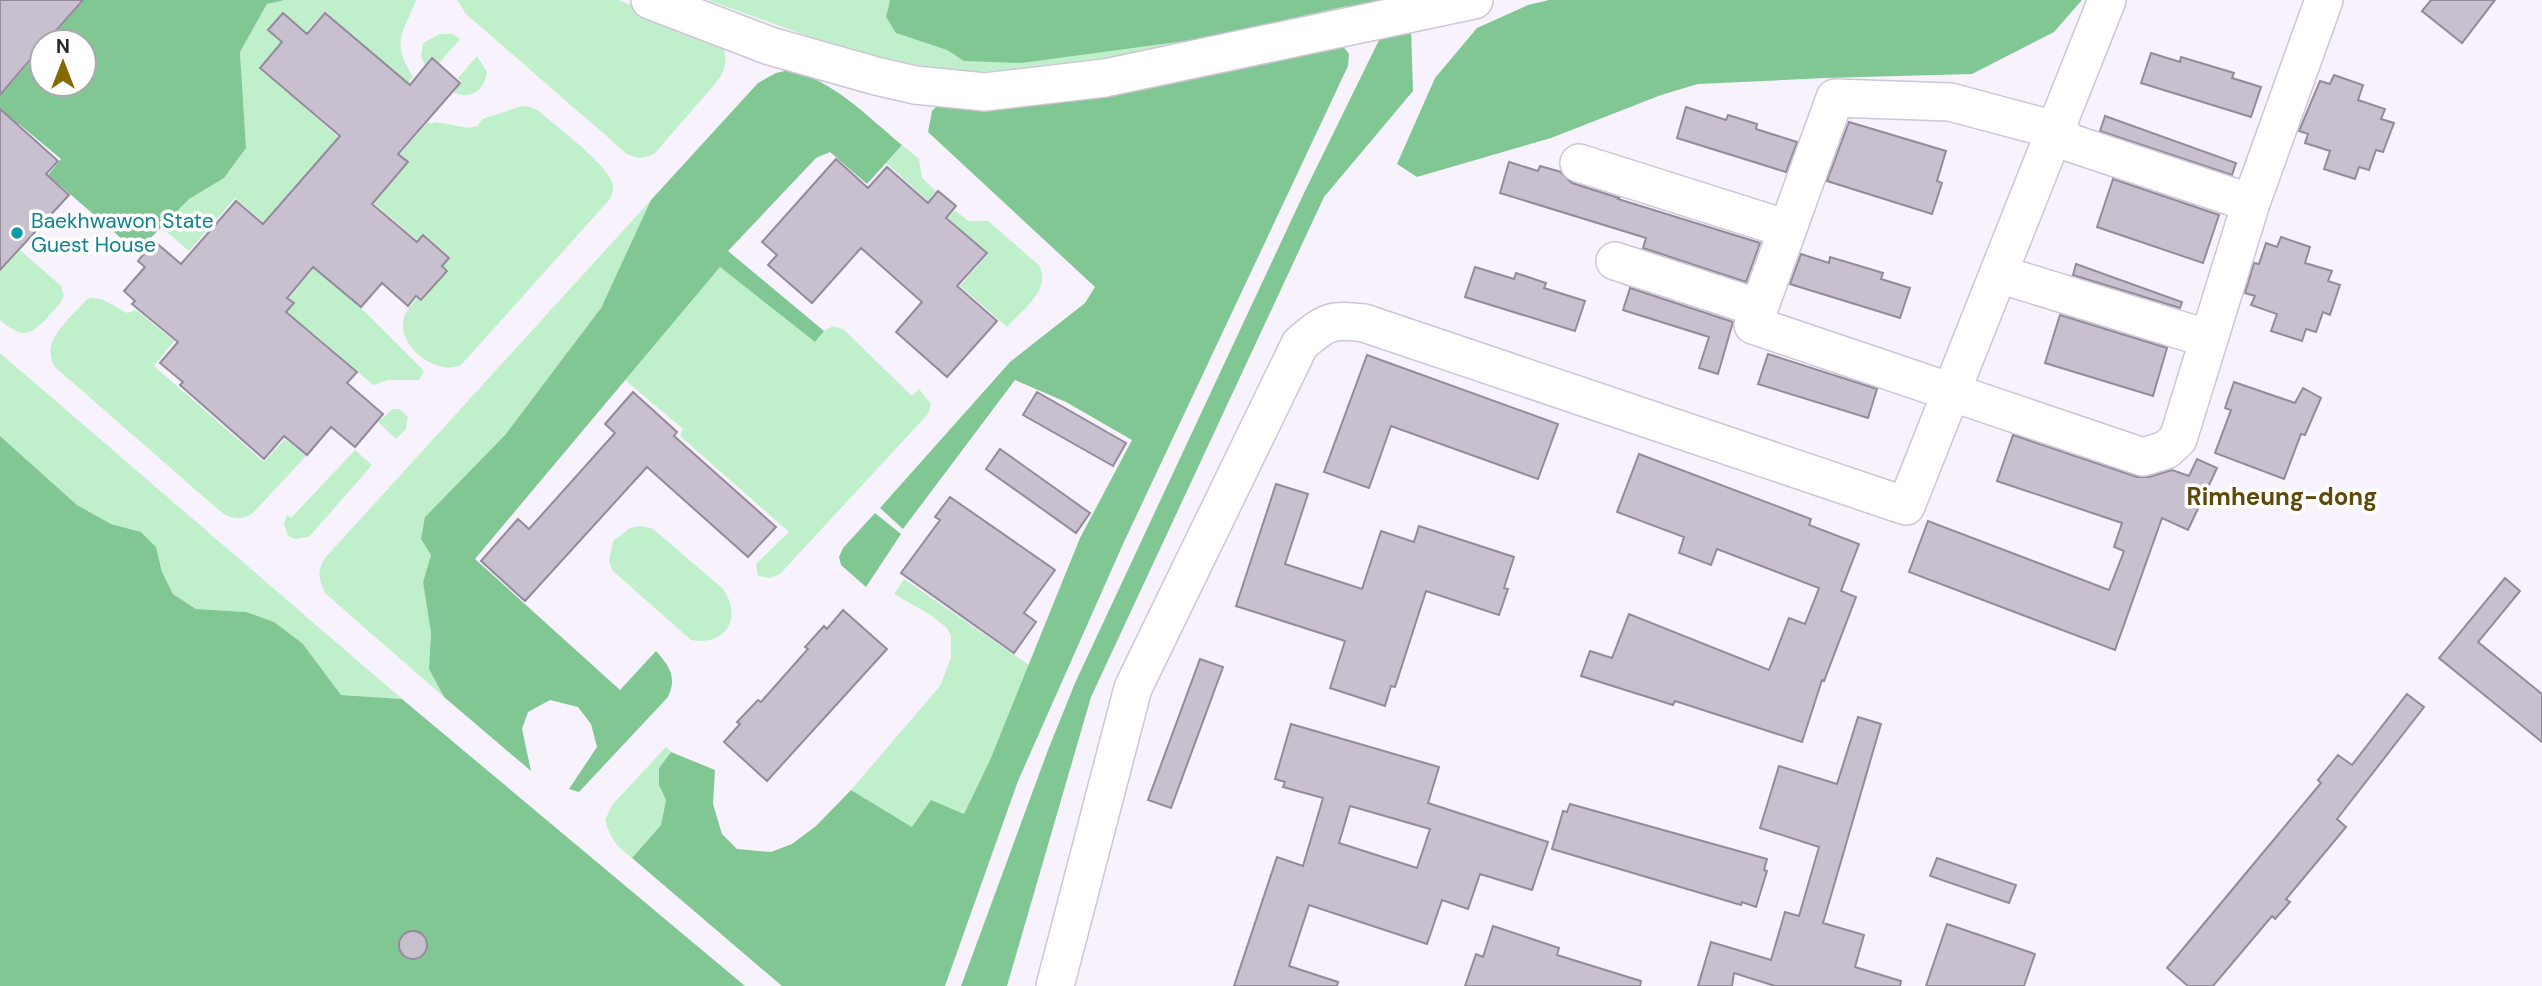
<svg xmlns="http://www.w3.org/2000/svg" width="2542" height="986" viewBox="0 0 2542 986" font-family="'DM Sans',sans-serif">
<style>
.green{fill:#bff0cb}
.forest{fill:#81c794}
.building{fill:#c8bfcf;stroke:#938b9a;stroke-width:2;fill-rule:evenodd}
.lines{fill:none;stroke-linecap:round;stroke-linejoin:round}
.minor-casing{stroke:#cec5d6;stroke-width:40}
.minor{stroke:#fff;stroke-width:37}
.culture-dot{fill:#0f9aa8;stroke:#fff;stroke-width:2.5}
.labels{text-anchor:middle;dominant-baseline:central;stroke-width:7;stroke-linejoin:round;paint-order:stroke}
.culture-label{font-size:21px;fill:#0d838f;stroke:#fff;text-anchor:start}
.quarter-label{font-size:24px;font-weight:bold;fill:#5e490b;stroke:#fff}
</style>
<rect width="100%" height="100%" fill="#f8f2fd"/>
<!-- green -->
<path class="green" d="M285,0h131c-14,36 -25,41 -3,77l-5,6 -83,-72 -19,21 -24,-19 -15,17 14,12 -22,25 95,84 -18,20 -16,-14 -57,65 -28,-24 -46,53 -29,-25 29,-27 35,-21 22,-30 -6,-96 27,-48z
M457,0h161l94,34c18,13 17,34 3,50l-60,69c-10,6 -18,6 -28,1l-161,-140z
M708,0h182l-4,17 10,16 51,17 17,11 236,-22 147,-33h34l-181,42 -178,25 -58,-2 -41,-5 -53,-11 -40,-11z
M440,34h13l7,5 -21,24 -8,-7 -6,9 -4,-8 2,-14z
M477,56l10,16c-3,19 -15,27 -34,21l9,-11 -4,-4z
M522,106l8,1 9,4c17,16 66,51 73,71 3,6 0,11 -2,17l-149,166c-24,11 -61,-17 -58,-43 1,-10 8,-16 14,-24l4,4 27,-32 -5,-4 7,-9 -26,-23 -7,6 -48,-41 18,-21 5,4 17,-20 -9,-8 28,-32 2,2 5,-2 34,6 9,-2 4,-7z
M902,145l17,14 3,19 14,13 -8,10 -42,-38z
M651,200l-50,108 -96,127 -80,82 6,38 -8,27 8,51 -2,36 15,28 -118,-103c-7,-14 -10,-22 -1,-36z
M955,210l13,11h20l51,44c13,25 -17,45 -32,62l-47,-41 28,-32 -40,-36z
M20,250l41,36 3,10c-3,8 -11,15 -17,22 -18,20 -27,19 -47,2v-48z
M720,267l95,75 9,-11 9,-5 10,3 69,67 7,-7 12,15 -3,10 -148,160 -10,4 -12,-2 -2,-12 33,-32 -109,-96 3,-7 -58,-49z
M314,268l47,40 63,63 -5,9h-31l-15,5 -60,-52 -32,37 -21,-27 34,-39 -5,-6z
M91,298l11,1 25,14 9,-3 38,31 -20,25 110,96 21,-23 21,17 -53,57c-11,8 -22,6 -32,-1l-166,-145c-16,-26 15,-48 31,-67z
M0,353l402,346 -61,-4 -38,-51 -57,-32 -50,-3 -23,-15 -11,-22 -6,-25 -15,-15 -30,-8 -34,-19 -77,-69z
M393,409h6l9,8 -2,12 -10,10 -18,-17z
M355,450l17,15 -63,72 -14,2 -7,-3 -4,-13 3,-8 4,3z
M640,526l11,2 8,6 63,54c22,28 4,59 -31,52l-78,-69 -4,-10 4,-20 17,-13z
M904,579l125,86 -39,95 -26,54 -52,13 -61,-37 89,-104 11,-28v-22l-4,-8 -18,-14 -35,-20z
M666,747l5,5 -12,16v17l7,14 -5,26 -29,33c-15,-11 -22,-20 -27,-38l7,-15z"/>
<!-- forest -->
<path class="forest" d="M84,0h201l-18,4 -27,48 6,96 -22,30 -35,21 -52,53 -89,-77 13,-16 -42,-35 -13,12 -6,-5v-35l42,-48v36h42v-42h-37z
M890,0h508l-17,6h-34l-147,33 -179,24 -57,-2 -17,-11 -51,-17 -10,-16z
M1549,0h533l-28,32 -82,42 -147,4 -127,6 -37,11 -110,43 -134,39 -20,-13 38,-86 42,-50 51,-23z
M1411,28l2,63 -89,106 -233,500 -84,289h-46l87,-236 27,-67 229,-490 78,-159z
M1342,45l7,9 -1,12 -225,478 -105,237 -73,205h-163l-150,-128 29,-33 5,-25 -7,-15v-17l12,-16 44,18 -2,34 9,30 15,15 34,3 21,-8 24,-18 35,-36 61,37 19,-27 33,14 26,-54 90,-222 52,-98 -66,-38 -51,-22 -112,149 -23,-21 130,-146 75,-59 10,-16 -167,-155 4,-21 7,-7z
M789,70c44,10 79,47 113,75l-35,39 -37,-32 -14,6 -88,93 96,80 -9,11 -95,-75 -245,292 145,131 36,-39c14,16 21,26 12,46l-89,95 -10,-3 28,-42 -6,-23 -13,-17 -28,-7 -22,12 -6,17 9,42 -87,-74 -15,-28 2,-36 -8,-51 8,-27 -10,-16 4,-22 80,-82 96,-127 50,-108 107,-117 18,-10z
M0,436l77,69 34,19 30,8 15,15 6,25 11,22 23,15 50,3 28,10 29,22 38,51 61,4 343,287h-745z
M875,513l26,21 -35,53 -25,-22 -2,-8 4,-9z"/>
<!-- building -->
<path class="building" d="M0,0h83l-37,42h-4v4l-42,49z
M2431,0h64l-33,43 -40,-32z
M283,13l24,21 18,-21 85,72 22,-27 28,25 -62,71 10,8 -36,42 45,38 6,-7 26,23 -7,8 5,5 -26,29 -5,-4 -8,10 -26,-23 -21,24 -48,-40 -26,31 7,5 -8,9 71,60 -10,11 36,31 -28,33 -24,-20 -24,28 -23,-19 -20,23 -84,-74 3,-3 -23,-19 18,-21 -46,-38 3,-3 -11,-10 21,-24 -7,-6 16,-20 27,23 55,-63 27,23 77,-88 -80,-68 22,-26 -14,-12z
M2151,53l29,9 1,-5 53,16 -2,5 29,9 -10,30 -110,-34z
M2334,75l29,10 -5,15 27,9 -4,10 13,4 -11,29 -7,-2 -7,20 -10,-3 -4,12 -31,-10 6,-18 -25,-8 3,-9 -9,-3 21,-50 10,3z
M1686,107l40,13 2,-5 29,9 -1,5 41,13 -11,30 -109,-34z
M0,109l58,52 -12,13 23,21 -69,75z
M2105,116l131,47 -4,12 -132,-44z
M1849,122l97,29 -9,30 5,2 -10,31 -105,-33z
M836,159l32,29 19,-21 41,36 10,-12 18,15 -10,12 41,35 -30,33 40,35 -50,56 -51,-45 26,-30 -61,-54 -49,55 -44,-38 9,-10 -15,-13z
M1509,162l29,9 2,-5 21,6 11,11 47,15 -1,1 142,44 -14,39 -103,-34 3,-10 -146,-45z
M2113,179l106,36 -16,48 -106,-36z
M2281,237l29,10 -5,16 27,8 -4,10 12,4 -10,30 -7,-3 -7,20 -10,-3 -4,12 -31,-10 6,-17 -26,-9 4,-9 -10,-3 9,-30 5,1 7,-21 11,4z
M1801,254l28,9 1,-6 53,16 -2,6 29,9 -10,30 -110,-34z
M2076,264l106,38 -2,6 -107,-33z
M1475,267l39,12 2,-6 30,10 -2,5 41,13 -10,30 -110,-34z
M1630,288l103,34 -15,52 -19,-6 10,-31 -86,-27z
M2060,315l107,33 -14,48 -108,-33z
M1768,354l109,35 -9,29 -110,-34z
M1367,355l191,69 -20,55 -147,-53 -22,62 -45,-16z
M2234,382l61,21 8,-15 18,10 -16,37 -4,-1 -17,45 -69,-26 16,-43 -6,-2z
M633,392l44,40 -3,4 102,91 -28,30 -101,-90 -122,134 -44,-40 37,-42 11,10 86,-96 -10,-9z
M1037,392l89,51 -13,23 -90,-51z
M2013,435l124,42h12l23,-7 17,6 8,-17 20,9 -29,62 -26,-12 -47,132 -206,-78 19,-51 181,69 15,-39 -10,-4 8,-24 -125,-42z
M1000,449l90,64 -14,20 -90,-64z
M1639,454l172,65 -2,6 50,19 -18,47 15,6 -32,84 -2,-1 -20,62 -127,-41 -2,4 -92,-29 9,-25 22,7 17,-44 140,56 20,-52 16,6 14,-36 -102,-39 -6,16 -32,-12 5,-16 -67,-25z
M1276,484l32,10 -23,70 77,25 19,-58 33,11 5,-16 95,31 -10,31 4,1 -9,26 -73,-24 -31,96 -4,-1 -6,20 -55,-18 15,-47 -109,-35z
M950,497l105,73 -31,43 12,9 -22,31 -113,-80 39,-53 -5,-3z
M2505,578l15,13 -42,51 64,52v48l-103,-84z
M843,610l44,39 -120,132 -43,-39 16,-18 -3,-2 21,-22 3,2 47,-53 -3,-2 19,-21 3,3z
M1200,659l23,8 -52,141 -23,-8z
M2407,694l17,13 -87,112 9,8 -60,72 4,3 -15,17 -3,-3 -59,70h-25l-21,-18 154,-185 -3,-3 20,-25 14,10z
M1858,717l23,7 -58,199 41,12 -9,32 46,14 -1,5h-125l-41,-13 -2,13h-34l13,-44 60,18 14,-48 14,4 20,-69 -59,-19 19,-62 58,18z
M1291,724l148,43 -11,36 120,39 -16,48 -52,-16 -12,35 -26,-9 -15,44 -118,-39 -20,61 49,16 -1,4h-103l43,-129 26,9 20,-68 -40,-11 2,-5 -10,-3zM1350,806l80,23 -13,39 -78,-25z
M1570,804l197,55 -3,11 3,1 -11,36 -14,-5 -1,3 -189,-56 11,-38 4,1z
M1937,858l79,27 -7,18 -79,-27z
M1947,924l88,30 -11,32h-98z
M1493,926l66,22 -2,7 84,26 -1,5h-175l11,-32 7,3z
M399 945a14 14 0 1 1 28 0a14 14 0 1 1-28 0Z"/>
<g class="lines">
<!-- minor casing -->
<g class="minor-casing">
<path id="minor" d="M650,0l120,46 106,30 39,9 70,7 120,-14 369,-78
M1579,163l208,66
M2251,203l-180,-60 -16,-13 -105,-28 -115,-4 -82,227 390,132 23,-7 12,-11 73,-236 73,-203
M1615,261l144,47
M1999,274l210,65
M1055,986l78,-298 167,-344c26,-22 29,-25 64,-21l542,183 201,-506"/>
</g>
<!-- minor -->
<use href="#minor" class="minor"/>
</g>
<!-- markers -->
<circle class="culture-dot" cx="17" cy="233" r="7"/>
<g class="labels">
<!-- culture labels -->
<g class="culture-label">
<text x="31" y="221">Baekhwawon State<tspan x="31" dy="24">Guest House</tspan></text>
</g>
<!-- quarter labels -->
<g class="quarter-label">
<text x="2282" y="496">Rimheung-dong</text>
</g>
</g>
<!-- north arrow -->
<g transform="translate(63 63)"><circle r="33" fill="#ffffff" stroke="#a9a8aa" stroke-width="2"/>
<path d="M0-5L12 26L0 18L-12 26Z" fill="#876904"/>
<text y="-10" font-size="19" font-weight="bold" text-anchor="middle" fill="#28252b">N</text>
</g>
</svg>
